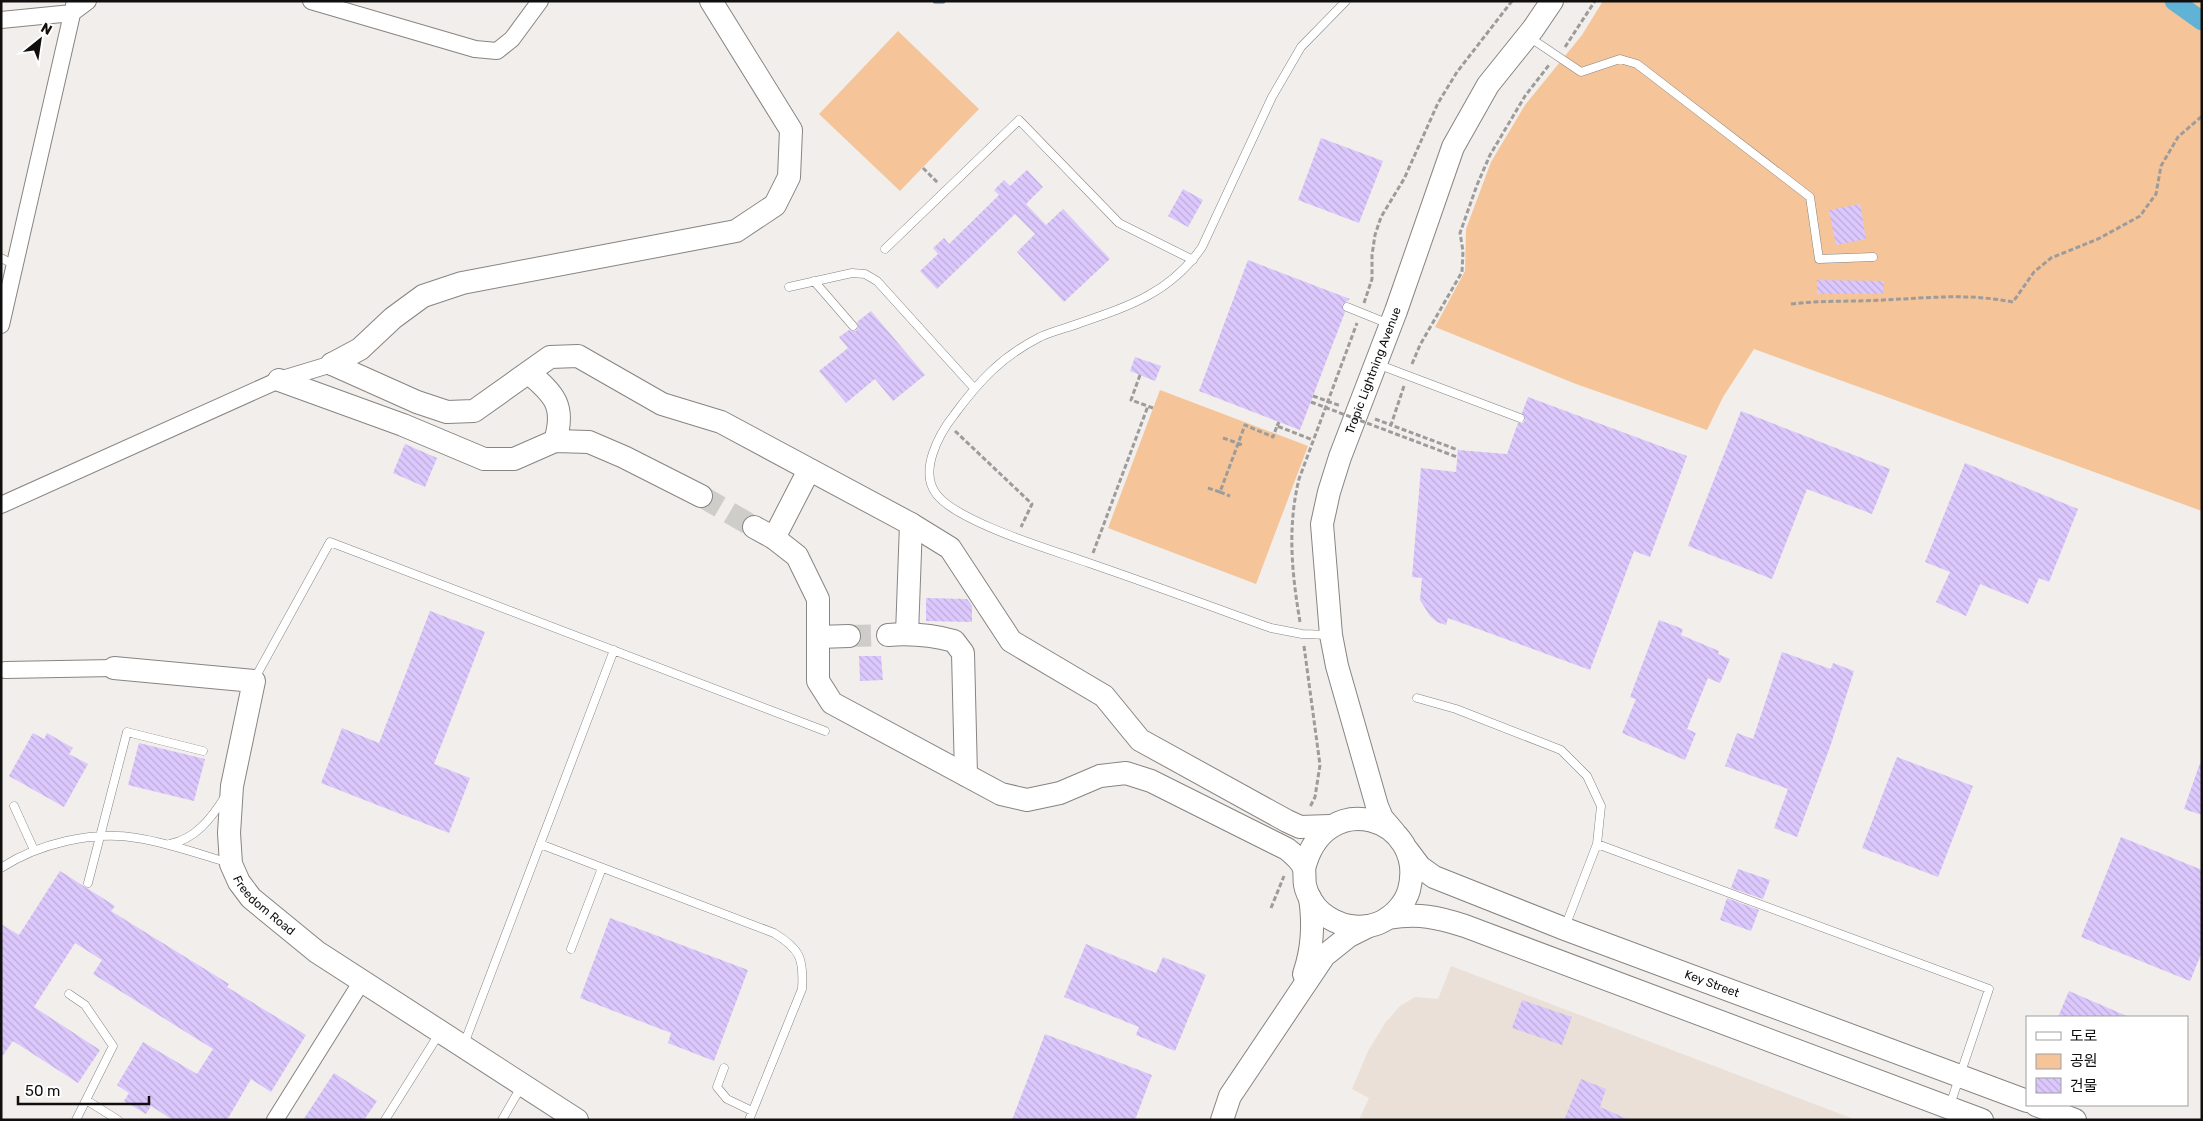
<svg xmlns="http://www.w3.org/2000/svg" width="2203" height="1121" viewBox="0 0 2203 1121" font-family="Rubik,'Noto Sans KR',sans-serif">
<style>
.built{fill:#eae0d8}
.green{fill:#f5c599}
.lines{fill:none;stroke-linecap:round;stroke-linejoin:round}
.stream{stroke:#49829a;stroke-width:5}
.canal{stroke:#61b3d6;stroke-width:19}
.building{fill:url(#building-back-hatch)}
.secondary-tunnel{stroke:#cfcdca;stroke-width:22;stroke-dasharray:22 11;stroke-linecap:butt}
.lane-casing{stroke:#878482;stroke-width:9}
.street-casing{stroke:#878482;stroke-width:18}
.secondary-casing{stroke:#878482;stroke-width:24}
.path{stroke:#9e9c9a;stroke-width:3;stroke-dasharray:5 2.5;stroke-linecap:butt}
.lane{stroke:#fff;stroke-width:8}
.street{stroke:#fff;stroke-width:16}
.secondary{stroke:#fff;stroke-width:22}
.path-bridge{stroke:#9e9c9a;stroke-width:3;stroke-dasharray:5 2.5;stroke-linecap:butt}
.labels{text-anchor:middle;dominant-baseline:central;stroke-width:4;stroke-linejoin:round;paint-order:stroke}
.street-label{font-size:12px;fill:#100f0e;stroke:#fff}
</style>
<defs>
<pattern id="building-back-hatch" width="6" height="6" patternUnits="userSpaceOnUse" patternTransform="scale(1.25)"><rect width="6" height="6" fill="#dcc8fd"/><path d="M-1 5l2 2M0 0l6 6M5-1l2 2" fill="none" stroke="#bcabd8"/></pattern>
</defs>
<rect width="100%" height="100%" fill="#f1eeeb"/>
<!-- built -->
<path class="built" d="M1451,966l400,152 -1,2h-491l10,-22 -17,-9 16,-38 17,-28 15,-17 15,-9 23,2z"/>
<!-- green -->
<path class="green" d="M1603,1h599v510l-448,-162 -31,48 -16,33 -131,-46 -141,-57 30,-56 1,-42 25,-67 34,-57 57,-70z
M898,31l81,78 -79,82 -81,-77z
M1160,390l148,56 -52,138 -148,-56z"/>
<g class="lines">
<!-- stream -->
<path class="stream" d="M935,1h8"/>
<!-- canal -->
<path class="canal" d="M2174,1l28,20"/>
</g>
<!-- building -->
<path class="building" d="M1321,138l62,23 -24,62 -61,-23z
M1027,170l16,17 -17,17 20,21 17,-16 47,50 -46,43 -47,-50 18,-18 -20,-20 -78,75 -17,-18 18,-17 -5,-6 11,-10 5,6 50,-49 -5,-5 10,-10 6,6z
M1183,189l20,11 -15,27 -20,-11z
M1860,204l6,35 -30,6 -7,-35z
M1248,260l102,39 -8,6 3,7 -45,118 -101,-39z
M1817,280l67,1 -1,13h-66z
M871,311l54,64 -32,26 -18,-22 -29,24 -27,-32 29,-23 -9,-11 10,-7 7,1 2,-4 -1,-5z
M1135,357l26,9 -6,15 -25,-10z
M1528,397l159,59 -37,101 -16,-6 -44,119 -142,-52 -2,7 -9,-3 -7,-6 -10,-16 2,-22 -10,-1 9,-109 35,4 2,-22 49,4 11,-31h5l2,-3 -3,-7z
M1741,411l149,58 -18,45 -65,-25 -35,90 -84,-33z
M405,444l32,14 -12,29 -32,-14z
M1965,463l113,46 -29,73 -10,-4 -11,26 -48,-20 -14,32 -30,-14 14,-30 -25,-10z
M926,598l41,1 5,7v16l-46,-1z
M430,611l55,21 -51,132 36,14 -21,55 -128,-50 21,-55 37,15z
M1659,620l24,9 -2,6 38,16 -1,3 12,5 -10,24 -12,-5 -21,51 9,4 -11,27 -63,-27 14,-34 -6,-2z
M1782,652l49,17 2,-6 21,8 -23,73 -34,93 -23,-9 14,-39 -63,-23 12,-33 16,6z
M859,656h22l2,24 -23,1z
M33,733l11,6 3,-6 26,15 -4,6 19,10 -24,43 -55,-31z
M139,743l66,16 -11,42 -66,-16z
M1897,757l76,29 -35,91 -76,-29z
M2200,763l2,1v51l-18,-6z
M2121,837l81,33v82l-12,29 -109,-44z
M1738,869l32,11 -7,19 -32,-11z
M60,871l55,35 -4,5 118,73 -2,3 79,48 -35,57 -20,-13 -24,41h-54l-22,-14 -5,8 -22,-13 5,-8 -12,-8 26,-43 54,32 16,-25 -120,-75 9,-14 -27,-17 -41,64 66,43 -22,33 -65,-42 -12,17v-134l18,11z
M1727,898l32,12 -8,21 -31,-11z
M610,918l138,52 -34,91 -46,-18 3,-10 -91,-35z
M1086,944l70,29 7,-16 43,18 -31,76 -39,-16 3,-8 -75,-30z
M2069,991l60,26h-71z
M1522,1000l50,17 -10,28 -50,-17z
M1045,1034l107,41 -17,45h-123z
M334,1073l43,28 -13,19h-61z
M1581,1079l25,10 -6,18 30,13h-66z"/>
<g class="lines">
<!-- secondary-tunnel -->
<path class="secondary-tunnel" d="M701,496l53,31
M849,636l39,-1"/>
<!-- lane casing -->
<g class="lane-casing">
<path id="lane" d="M1529,37l52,35 39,-13 17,5 173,133 9,62 54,-2
M885,249l134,-129 100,103 74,37
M1,258l14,7
M814,281l39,45
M789,287l63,-14 13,1 12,7 97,107
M1347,307l42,17
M1377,364l143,54
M1330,635l-28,-1 -31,-6c-61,-22 -121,-44 -182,-65 -37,-13 -129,-40 -152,-68 -19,-23 2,-61 17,-80 25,-34 47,-58 86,-78 13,-6 27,-9 40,-14 50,-17 91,-31 122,-76l70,-150 29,-50 45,-46
M255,678l75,-136 495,189
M1417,698l39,11 105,41 26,26 14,30 -4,38 -32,83
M14,806l20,44
M170,844c25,-5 41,-25 54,-46
M540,844l234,89c26,16 30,25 28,56l-53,131
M1597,844l392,145 -39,116
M1,868c36,-24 93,-38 136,-30 32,5 62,16 92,25
M88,883l39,-151 76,19
M571,949l31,-81
M69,994l16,11 28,41 -37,74
M464,1044l150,-394
M724,1068l-7,19 10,12 25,12
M86,1100l32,20
M385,1120l54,-86
M502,1120l19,-33"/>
</g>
<!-- street casing -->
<g class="street-casing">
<path id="street" d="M311,1l164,48 22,2 15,-12 28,-38
M1,20l71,-7 16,-12
M1,325l74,-324
M1,505l278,-125 53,-16
M5,670l109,-2
M275,1120l87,-139"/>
</g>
<!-- secondary casing -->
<g class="secondary-casing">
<g id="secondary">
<path d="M332,364l85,38 30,10 27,-1 76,-54 28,-1 84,48 59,18 190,102 39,24 61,93 93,55 36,44 147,81 13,6 30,-1"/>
<path d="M332,364l28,-15 33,-31 30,-22 39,-13 274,-52 39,-26 14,-28 2,-47 -80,-129"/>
<path d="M529,373c25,21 37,33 26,68"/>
<path d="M279,380l124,45 81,34h30l41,-18 34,1 35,15 77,39"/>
<path d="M754,527l20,11 23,18 21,43v82l14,22 169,91 26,6 33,-7 40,-17 26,-3 25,8 136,68c6,5 15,12 17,20 1,5 0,11 1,16 2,10 9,22 17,28 16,13 38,18 57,10 14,-6 26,-19 30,-33 19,-73 -85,-105 -105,-21"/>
<path d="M774,538l35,-68"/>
<path d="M907,634l4,-110"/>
<path d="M888,635c23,-2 44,0 66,6l9,12 3,122"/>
<path d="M818,637l31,-1"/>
<path id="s1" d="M114,668l140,13 -22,105 -3,47 2,31 8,18 12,16 66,54 260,168"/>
<path id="s2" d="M1394,832l-12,-14 -5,-12 -40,-140 -6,-31 -9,-111 7,-32 11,-35 56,-146 57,-164 35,-62 45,-56 19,-28"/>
<path id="s3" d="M1408,851l12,16 14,10 131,52 462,172"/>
<path d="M1388,918c31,-5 49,-1 77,8l517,194"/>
<path d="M1304,974c9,-26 10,-50 6,-76"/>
<path d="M2036,1105l39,15"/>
<path d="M1222,1120l8,-24 94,-140 25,-20 20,-10"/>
</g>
</g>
<!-- path -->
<path class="path" d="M1565,47l30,-46
M923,168l15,15
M1364,303l8,-24v-24l3,-20 6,-18 23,-38 34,-76 19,-31 55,-71
M1791,304c31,-4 61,-2 92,-4 47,-2 83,-7 130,2l21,-30 17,-14 47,-19 42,-23 16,-22 5,-28 17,-29 24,-21
M1412,364l8,-19 42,-73 1,-21 -3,-18 17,-48 13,-30 35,-59 24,-31
M1140,375l-9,25 22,8
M1404,386l-13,39 67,25
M1313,396l28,10
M1375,419l16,6
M1277,426l2,-4
M955,431l77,73 -11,23
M1223,438l20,7
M1208,488l12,4 25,-67 28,12 4,-11 36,14
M1220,492l10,4
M1093,553l55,-147
M1300,622c-8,-48 -13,-94 -1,-143l58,-156
M1304,646l16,119 -5,32 -5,10
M1271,908l13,-32"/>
<!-- lane -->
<use href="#lane" class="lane"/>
<!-- street -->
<use href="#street" class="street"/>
<!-- secondary -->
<use href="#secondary" class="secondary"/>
<!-- path-bridge -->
<path class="path-bridge" d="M1311,402l146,55"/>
</g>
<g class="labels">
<!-- street labels -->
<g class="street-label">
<text stroke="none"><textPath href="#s2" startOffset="482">Tropic Lightning Avenue</textPath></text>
<text stroke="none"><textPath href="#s1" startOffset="380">Freedom Road</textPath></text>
<text stroke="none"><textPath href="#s3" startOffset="335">Key Street</textPath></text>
</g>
</g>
<!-- border -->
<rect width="2203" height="1121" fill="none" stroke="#100f0e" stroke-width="5"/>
<!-- legend -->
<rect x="2026" y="1016" width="162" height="90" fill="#ffffff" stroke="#9f9f9f"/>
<rect x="2036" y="1032" width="25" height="8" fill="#ffffff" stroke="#9f9f9f"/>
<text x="2070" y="1041" font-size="15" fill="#100f0e">도로</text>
<rect x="2036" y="1054" width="25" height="15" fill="#f5c599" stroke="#9f9f9f"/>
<text x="2070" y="1066" font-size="15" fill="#100f0e">공원</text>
<rect x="2036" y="1078" width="25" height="15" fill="url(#building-back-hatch)" stroke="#9f9f9f"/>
<text x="2070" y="1091" font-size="15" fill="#100f0e">건물</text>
<!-- north arrow -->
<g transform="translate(40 40) rotate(30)" stroke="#ffffff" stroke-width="4" paint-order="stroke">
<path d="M0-4L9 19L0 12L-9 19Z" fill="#100f0e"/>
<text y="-8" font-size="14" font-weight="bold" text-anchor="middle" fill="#100f0e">N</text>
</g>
<!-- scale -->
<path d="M18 1096v8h131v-8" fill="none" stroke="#100f0e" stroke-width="2.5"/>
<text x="25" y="1096" font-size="15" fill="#100f0e" stroke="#ffffff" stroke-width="4" paint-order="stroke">50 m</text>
</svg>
